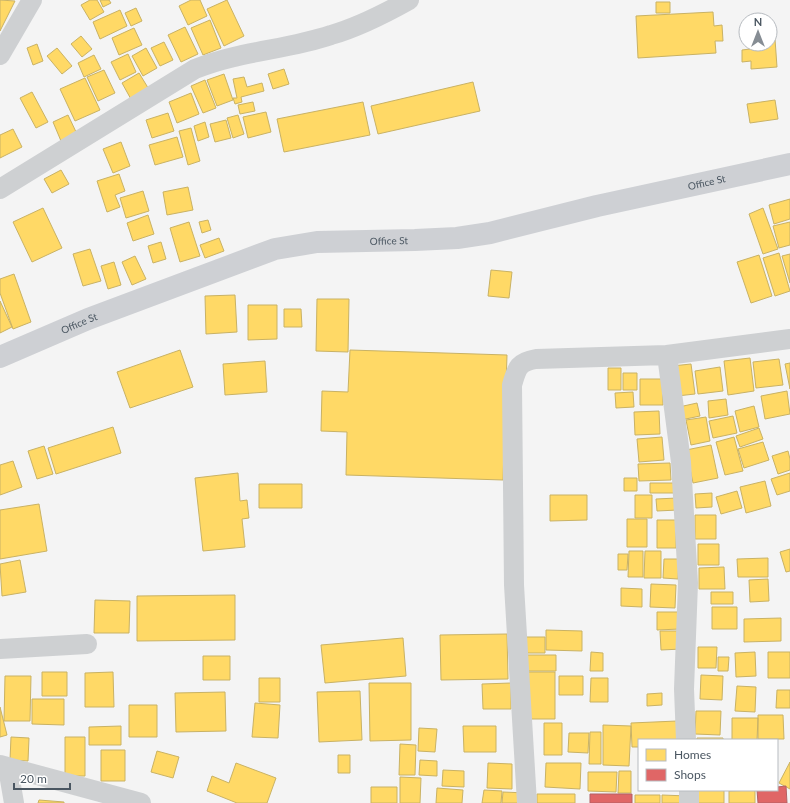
<svg xmlns="http://www.w3.org/2000/svg" width="790" height="803" viewBox="0 0 790 803" font-family="Lato,sans-serif">
<style>
.homes{fill:#ffd966;stroke:#c9b264}
.shops{fill:#e06666;stroke:#b36164}
.lines{fill:none;stroke-linecap:round;stroke-linejoin:round}
.street{stroke:#ced0d2;stroke-width:20}
.secondary{stroke:#ced0d4;stroke-width:22}
.labels{text-anchor:middle;dominant-baseline:central;stroke-width:4;stroke-linejoin:round;paint-order:stroke}
.street-label{font-size:10px;fill:#4a5661;stroke:#fff}
</style>
<rect width="100%" height="100%" fill="#f4f4f4"/>
<!-- homes -->
<path class="homes" d="M0,0l15,1 -15,30z
M90,0h7l7,12 -14,8 -9,-15z
M100,0h9l2,3 -8,4z
M191,0h9l7,16 -19,9 -9,-19z
M227,0l17,36 -20,10 -17,-37z
M656,2h14v11h-14z
M136,8l6,13 -11,5 -6,-13z
M120,10l7,16 -27,13 -7,-17z
M713,12l1,14 8,-1 1,16h-8l1,12 -78,5 -2,-42z
M210,20l11,28 -18,7 -12,-27z
M185,27l13,27 -17,8 -13,-27z
M134,28l8,17 -23,10 -7,-17z
M81,36l11,13 -10,8 -11,-13z
M775,39l2,28 -26,2v-8l-9,1v-12l8,-1v-5h20v-4z
M164,42l9,18 -13,6 -9,-18z
M37,44l6,17 -10,4 -6,-17z
M57,48l15,18 -10,8 -15,-18z
M146,48l11,20 -14,8 -11,-20z
M128,54l8,18 -16,8 -9,-18z
M94,55l7,14 -17,8 -6,-14z
M284,69l5,15 -16,5 -5,-15z
M104,70l11,23 -17,8 -11,-24z
M139,73l11,18 -18,10 -10,-18z
M224,74l9,26 -16,6 -10,-26z
M244,77l3,10 15,-4 2,8 -23,6 1,5 -7,2 -2,-6h4l-4,-19z
M85,78l15,32 -25,11 -15,-32z
M205,80l11,28 -13,5 -12,-27z
M473,82l7,29 -102,23 -7,-28z
M32,92l16,30 -12,6 -16,-30z
M191,93l8,21 -22,9 -8,-21z
M775,100l3,19 -28,4 -3,-19z
M253,102l2,9 -15,3 -2,-9z
M363,102l7,33 -86,17 -7,-33z
M266,112l5,20 -23,6 -5,-21z
M168,113l6,18 -22,7 -6,-18z
M68,115l9,19 -16,7 -8,-19z
M238,115l6,19 -11,4 -6,-20z
M226,120l5,18 -16,4 -5,-18z
M205,122l4,15 -11,4 -4,-15z
M191,128l9,33 -12,4 -9,-34z
M13,129l9,18 -22,11v-23z
M177,137l6,20 -28,8 -6,-20z
M121,142l9,24 -17,7 -10,-24z
M61,170l8,14 -17,9 -8,-14z
M119,174l6,17 -10,4 5,12 -13,5 -10,-31z
M188,187l5,23 -26,5 -4,-23z
M143,191l6,20 -23,7 -6,-20z
M790,199v20l-16,5 -5,-19z
M43,208l19,40 -30,14 -19,-40z
M763,208l15,41 -15,5 -14,-40z
M148,215l6,19 -21,7 -6,-18z
M208,220l3,10 -9,3 -3,-11z
M189,222l11,34 -20,6 -10,-34z
M790,222v23l-11,3 -6,-22z
M219,238l5,13 -19,7 -5,-13z
M161,242l5,17 -13,4 -5,-17z
M90,249l11,32 -18,5 -10,-32z
M779,253l11,38 -15,5 -12,-38z
M790,254v29l-8,-27z
M759,255l13,41 -21,7 -14,-41z
M135,256l11,23 -14,6 -10,-23z
M114,262l7,23 -13,4 -7,-23z
M491,270l21,2 -3,26 -21,-2z
M14,274l17,48 -18,7 -13,-36v-14z
M235,295l2,37 -31,2 -1,-38z
M317,299h32l-1,53 -32,-1z
M0,301l12,26 -12,6z
M248,305h29v34l-29,1z
M284,309h17l1,18h-18z
M180,350l13,37 -63,21 -13,-36z
M350,350l157,5 -4,125 -157,-5 1,-43 -26,-1 1,-40 26,1z
M750,358l4,33 -26,4 -4,-34z
M779,359l4,26 -27,3 -3,-26z
M265,361l2,31 -42,3 -2,-31z
M790,363v26l-5,-25z
M691,364l4,30 -18,2 -5,-30z
M720,367l3,24 -25,3 -3,-23z
M608,368h13v22h-13z
M623,373h14v17h-14z
M640,379h22l1,26h-23z
M787,391l3,23 -25,5 -4,-23z
M633,392l1,15 -18,1 -1,-15z
M726,399l2,16 -19,3 -1,-17z
M697,403l3,13 -19,4 -2,-13z
M754,406l5,21 -19,5 -5,-21z
M659,411l1,23 -25,1 -1,-23z
M733,416l4,17 -24,5 -4,-17z
M706,417l4,24 -19,4 -5,-25z
M113,427l8,26 -65,21 -8,-26z
M759,428l4,11 -23,8 -4,-11z
M662,437l2,23 -25,2 -2,-23z
M734,437l9,34 -18,4 -9,-33z
M763,442l6,18 -25,8 -6,-19z
M711,445l7,33 -25,5 -7,-33z
M44,446l9,28 -16,5 -9,-28z
M788,451l2,8v11l-12,4 -6,-18z
M13,461l9,26 -22,8v-30z
M670,463l1,17 -32,1 -1,-17z
M238,473l2,28 7,-1 2,18 -7,1 3,28 -42,4 -8,-73z
M790,473v18l-13,4 -6,-16z
M624,478h13v13h-13z
M765,481l6,25 -25,7 -6,-26z
M650,483h26v10h-26z
M259,484h43v24h-43z
M737,491l5,17 -21,6 -5,-17z
M712,493v14l-16,1 -1,-14z
M550,495h37v25l-37,1z
M635,495h17v23h-17z
M677,498l1,12 -21,1 -1,-12z
M39,504l8,47 -47,8v-49z
M695,515h21v24h-21z
M627,519h20v28h-20z
M657,520h19v28h-19z
M698,544h21v21h-21z
M790,549v22l-4,1 -6,-20z
M629,551h14v26h-15z
M645,551h16v27h-17z
M618,554h10l-1,16h-9z
M768,558v19h-30l-1,-18z
M664,559h15l-1,20 -15,-1z
M20,560l6,32 -24,4 -2,-32z
M724,567l1,22h-26v-21z
M768,579l1,22 -19,1 -1,-22z
M651,584l25,1 -1,23 -25,-1z
M621,588l21,1v18l-21,-1z
M711,592h22v12h-22z
M235,595v45l-98,1v-45z
M95,600l35,1 -1,32h-35z
M712,607h25v22h-25z
M657,612h23v17l-23,1z
M781,618v23l-37,1v-23z
M546,630l36,1v20l-36,-1z
M660,631h21l1,18 -21,1z
M507,634l1,45 -67,1 -1,-45z
M525,637h20v16h-20z
M403,638l3,38 -81,7 -4,-38z
M698,647h19l-1,21h-18z
M591,652l12,1v18h-13z
M755,652l1,24 -20,1 -1,-24z
M768,652h22v26h-22z
M524,655h32v16h-32z
M203,656h27v24h-27z
M718,657h11l-1,14h-10z
M42,672h25v24h-25z
M113,672l1,35h-29v-34z
M526,672h29v47h-29z
M701,675l22,1 -1,24 -22,-1z
M5,676h26l-1,45h-26z
M559,676h24v19h-24z
M259,678h21v24h-21z
M591,678h17v24h-18z
M369,683h42v57l-41,1z
M511,683v26h-28l-1,-25z
M737,686l19,1 -1,25 -20,-1z
M777,690h13v18h-14z
M360,691l2,49 -43,2 -2,-50z
M225,692l1,39 -50,1 -1,-39z
M662,693v12l-15,1v-12z
M32,699h32v26l-32,-1z
M255,703l25,2 -2,33 -26,-1z
M129,705h28v32h-28z
M0,707l7,28 -7,2z
M696,711h25l-1,24 -25,-1z
M758,715h25l1,24h-26z
M732,718h26l-1,22h-25z
M677,721l1,19h-39v7h-7l-1,-24z
M544,723h18v32h-18z
M603,725l28,1 -2,40 -26,-1z
M121,726v19h-32v-18z
M463,726h33v26h-32z
M419,728l18,1 -2,23 -17,-1z
M590,732h11v32h-12z
M569,733h20l-1,20 -20,-1z
M11,737l18,1 -1,23 -18,-1z
M65,737h20v39h-20z
M697,738h26v2h-26z
M400,744l16,1 -1,30h-16z
M101,750h24v31h-24z
M157,751l22,6 -6,21 -22,-6z
M338,755h12v18h-12z
M420,760l17,1v15l-18,-1z
M790,762v27l-11,-6z
M236,763l40,15 -9,25h-30l-30,-12 5,-15 17,7z
M488,763l24,1v25l-25,-1z
M546,763h35l-1,26 -35,-2z
M443,770l21,1v16l-22,-1z
M619,771h12v22h-13z
M588,772h29l-1,20 -28,-1z
M400,777l21,1 -1,25h-20z
M371,787h26v16h-26z
M437,788l26,2 -1,13h-26z
M484,790l18,1 -1,12h-19z
M698,790h26v13h-26z
M755,790v13h-26v-12z
M503,792l23,1 -1,10h-23z
M537,794h38v9h-38z
M635,795h25v8h-25z
M662,795l26,1v7h-26z
M39,800l25,2v1h-26z"/>
<!-- shops -->
<path class="shops" d="M786,786l1,17h-29l-1,-13h20v-3z
M590,794h42v9h-42z"/>
<g class="lines">
<!-- street -->
<path class="street" d="M0,55l32,-55
M0,189l195,-120c44,-18 92,-19 136,-34 28,-8 53,-21 78,-35
M667,355l14,107 7,121 -4,106 2,51
M0,649l87,-5
M0,765l141,38
M8,768l6,35
M689,790v13
M527,803l-13,-218 -2,-200c5,-17 6,-23 24,-26l131,-4 123,-16"/>
<!-- secondary -->
<path class="secondary" id="s1" d="M0,357l88,-38 187,-70 42,-7 98,-2 42,-2 33,-5 107,-27 193,-42"/>
</g>
<g class="labels">
<!-- street labels -->
<g class="street-label">
<text stroke="none"><textPath href="#s1" startOffset="734">Office St</textPath></text>
<text stroke="none"><textPath href="#s1" startOffset="410">Office St</textPath></text>
<text stroke="none"><textPath href="#s1" startOffset="86">Office St</textPath></text>
</g>
</g>
<!-- legend -->
<rect x="638" y="739" width="140" height="52" fill="#ffffff" stroke="#b7bbc0"/>
<rect x="646" y="749" width="20" height="12" fill="#ffd966" stroke="#b7bbc0"/>
<text x="674" y="759" font-size="12" fill="#4a5661">Homes</text>
<rect x="646" y="769" width="20" height="12" fill="#e06666" stroke="#b7bbc0"/>
<text x="674" y="779" font-size="12" fill="#4a5661">Shops</text>
<!-- north arrow -->
<g transform="translate(758 32)"><circle r="19" fill="#ffffff" stroke="#b7bbc0"/>
<path d="M0-3L7 15L0 10L-7 15Z" fill="#868d94"/>
<text y="-6" font-size="11" font-weight="bold" text-anchor="middle" fill="#4a5661">N</text>
</g>
<!-- scale -->
<path d="M14 783v6h56v-6" fill="none" stroke="#4a5661" stroke-width="2"/>
<text x="20" y="783" font-size="12" fill="#4a5661" stroke="#ffffff" stroke-width="3" paint-order="stroke">20 m</text>
</svg>
